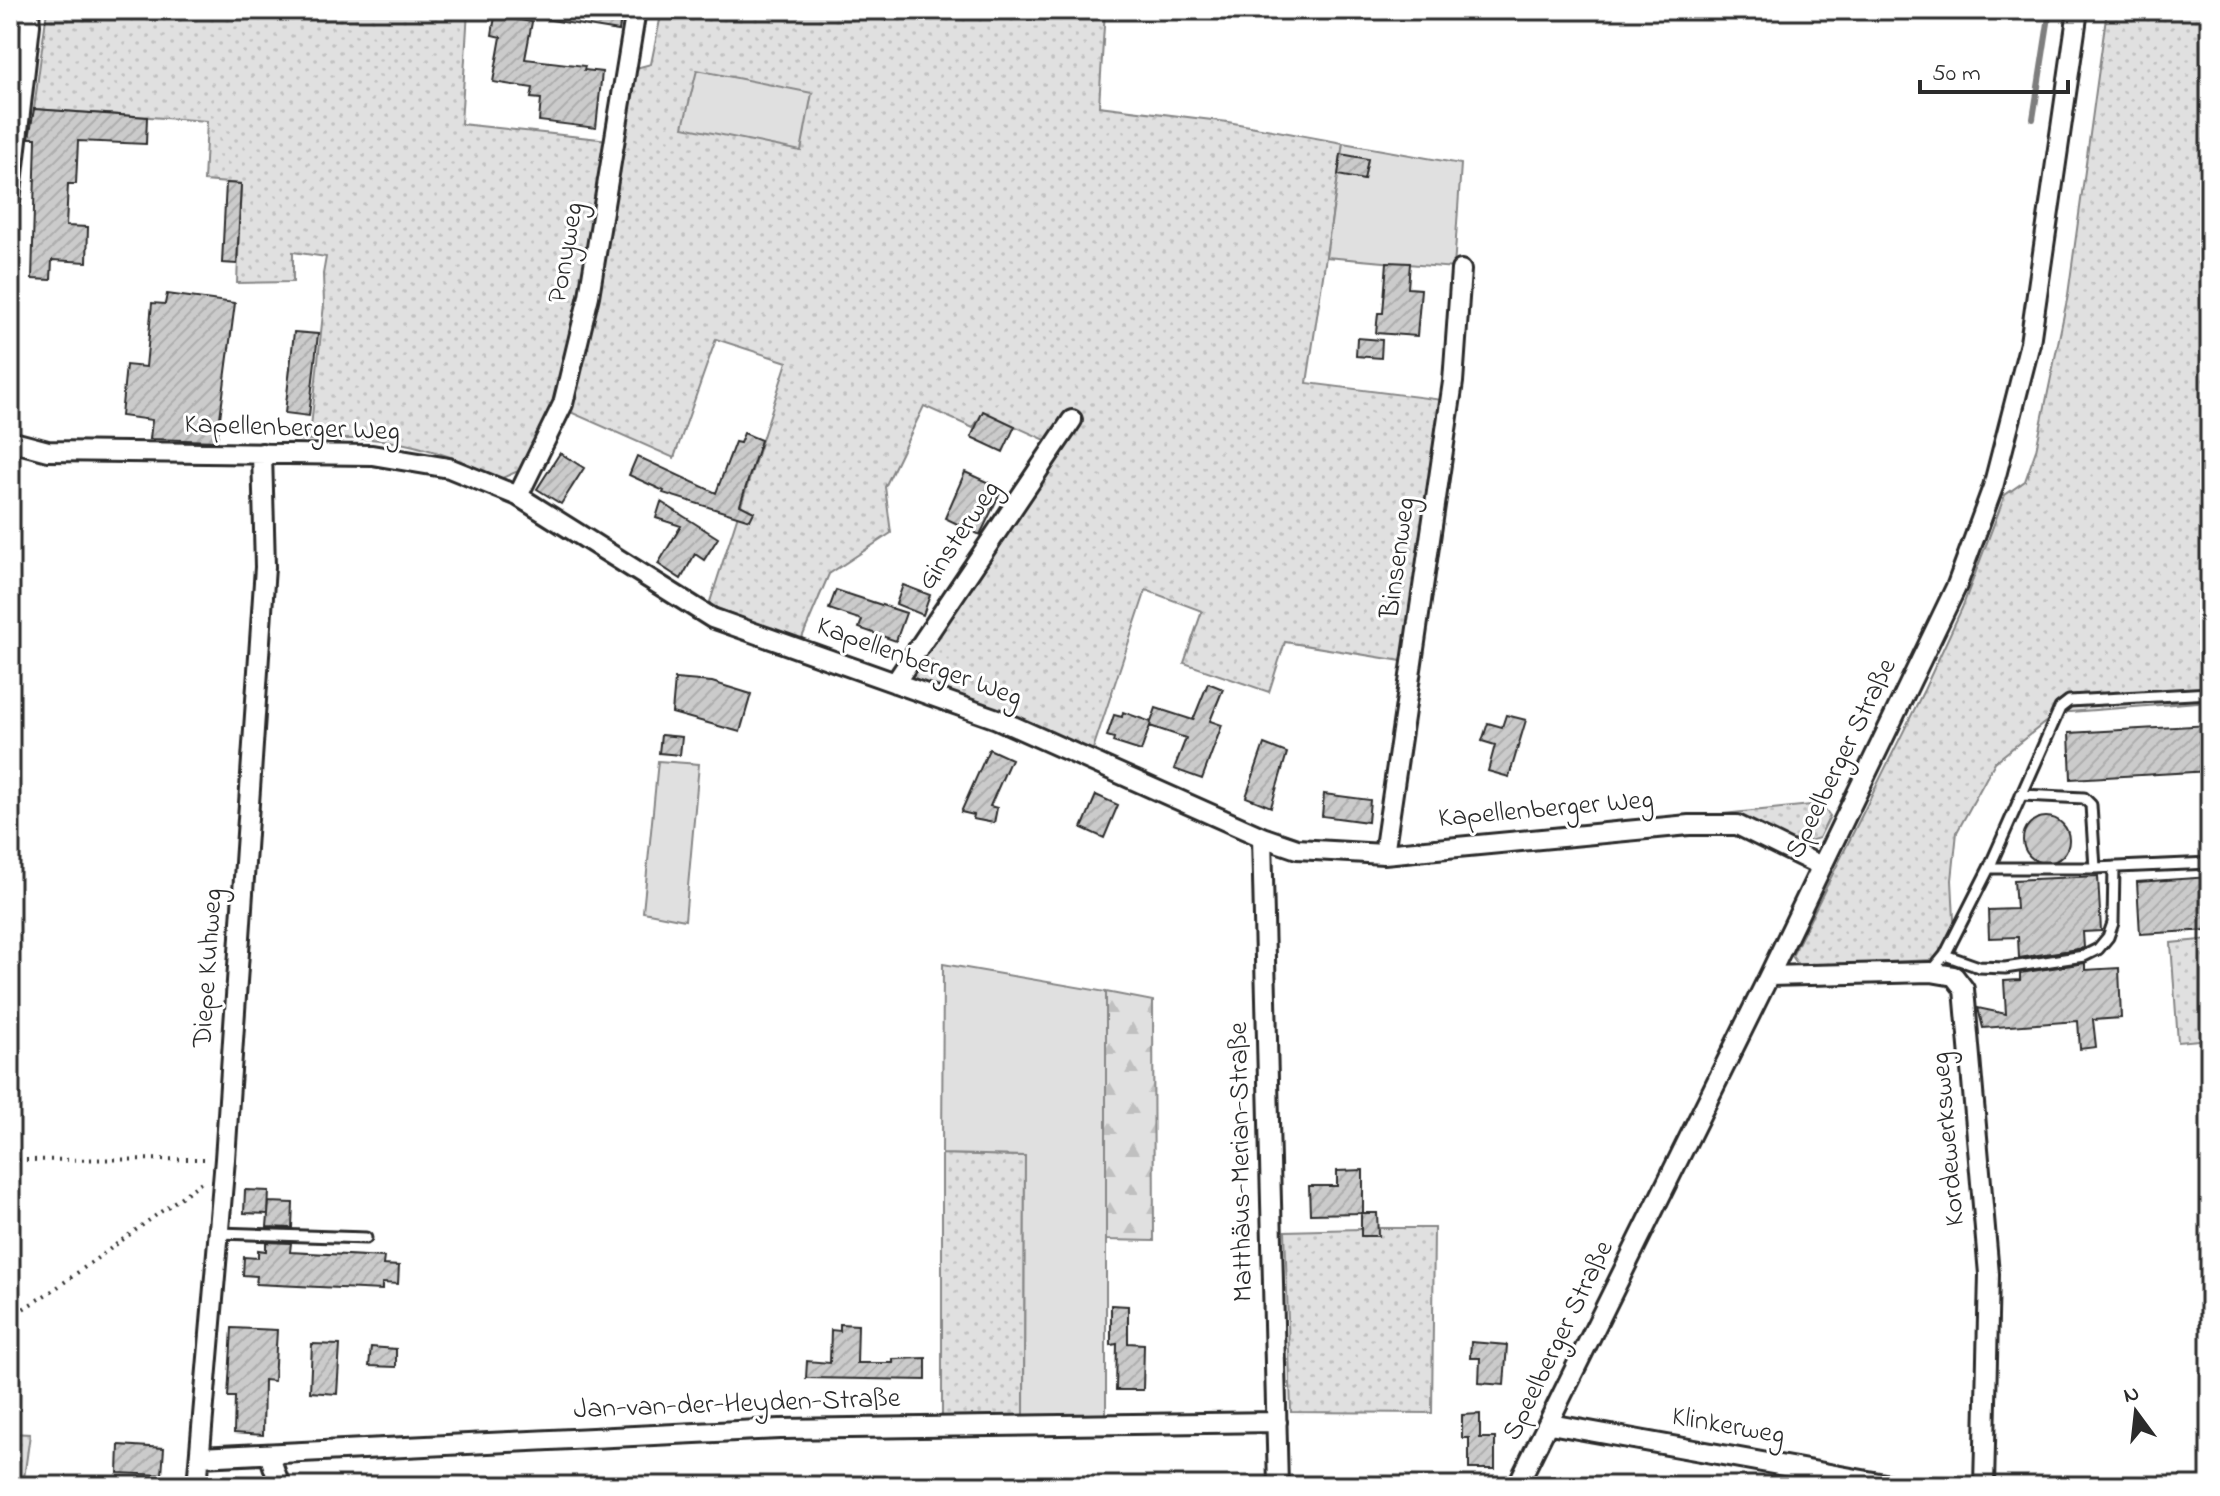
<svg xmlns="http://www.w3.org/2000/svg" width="2220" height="1496" viewBox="0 0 2220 1496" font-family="'Indie Flower',sans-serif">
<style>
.grass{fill:url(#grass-dots);stroke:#868686;stroke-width:2}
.forest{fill:url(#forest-firs);stroke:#868686;stroke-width:2}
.garden{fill:#e0e0e0;stroke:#868686;stroke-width:2}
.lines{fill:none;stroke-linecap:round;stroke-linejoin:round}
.stream{stroke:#7e7e7e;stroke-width:6}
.building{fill:url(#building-hatch);stroke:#2b2b2b;stroke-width:2}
.lane-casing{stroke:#2b2b2b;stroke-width:15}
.street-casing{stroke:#2b2b2b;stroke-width:24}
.path{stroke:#2b2b2b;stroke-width:4;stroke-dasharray:2 6;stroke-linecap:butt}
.lane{stroke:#fff;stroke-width:9}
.street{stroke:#fff;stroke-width:18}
.labels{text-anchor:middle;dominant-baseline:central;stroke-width:6;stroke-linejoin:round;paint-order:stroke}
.street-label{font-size:28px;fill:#2b2b2b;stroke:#fff}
</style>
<defs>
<pattern id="grass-dots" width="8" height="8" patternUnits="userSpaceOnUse" patternTransform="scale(2)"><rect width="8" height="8" fill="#e0e0e0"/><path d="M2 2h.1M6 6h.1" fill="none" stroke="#c0c0c0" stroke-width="1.8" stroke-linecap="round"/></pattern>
<pattern id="forest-firs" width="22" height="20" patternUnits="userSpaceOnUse" patternTransform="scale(2)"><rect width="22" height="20" fill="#e0e0e0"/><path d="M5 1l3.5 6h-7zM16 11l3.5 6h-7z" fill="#c0c0c0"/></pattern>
<pattern id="building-hatch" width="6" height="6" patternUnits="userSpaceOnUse" patternTransform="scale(2)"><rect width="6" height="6" fill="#cbcbcb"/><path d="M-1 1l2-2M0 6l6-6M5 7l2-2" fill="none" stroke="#aeaeae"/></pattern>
</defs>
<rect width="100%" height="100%" fill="#fff"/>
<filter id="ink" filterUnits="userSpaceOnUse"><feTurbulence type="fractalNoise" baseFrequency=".0125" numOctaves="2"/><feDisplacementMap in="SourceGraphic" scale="16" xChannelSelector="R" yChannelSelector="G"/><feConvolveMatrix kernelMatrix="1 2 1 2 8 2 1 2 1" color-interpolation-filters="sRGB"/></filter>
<g filter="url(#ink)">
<!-- grass -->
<path class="grass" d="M47,10h421l-7,114 147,16 -26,157 -28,110 -31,62 -23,10c-39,-20 -85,-37 -130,-40 -22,-1 -45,1 -68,1l9,-13 13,-123 -1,-30 3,-17 -33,-5v30l-56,1 4,-99 -37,-3 3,-60 -173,-12z
M662,10h443l-6,96 129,16 115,21 -36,240 136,17 -41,261 -117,-19 -16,50 -85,-29 18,-52 -56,-21 -54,162 -180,-70 -3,-10 141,-230 -67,-30 -10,16 -49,-22 -39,81 6,46 -62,41 -28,66 -92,-35 78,-243 -71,-23 -42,119 -106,-47 64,-342 19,-5z
M2107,10h103v691l-153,12 -62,49 -38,70 -5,48 4,79 -157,7 -7,-10 132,-266 38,-82 43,-113 20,-14 11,-31 32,-155z
M1821,804l9,12 -11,22 -19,6 -56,-25 -31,-4z
M2210,939v100l-32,3 -7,-99z
M942,1154l83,2 -1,261h-82z
M1378,1228h56l-2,185 -141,-1 -6,-181 76,-2 1,7h15z
M10,1433l20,1 -7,52h-13z"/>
<!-- forest -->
<path class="forest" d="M1106,992l47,9 1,240 -48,-1z"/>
<!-- garden -->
<path class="garden" d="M697,70l115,23 -11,58 -118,-24z
M1343,143l118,21 -7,104 -128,-11z
M658,761l41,3 -14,156 -42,-8z
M943,964l163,28v424l-82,1 1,-261 -83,-2z"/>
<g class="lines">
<!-- stream -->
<path class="stream" d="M2033,119l17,-109"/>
</g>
<!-- building -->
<path class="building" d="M544,10h78l-3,21 -75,-12z
M495,16l37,6 -7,37 60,7 -1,4 18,2 -6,56 -57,-7 2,-22 -10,-1 2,-10 -40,-6 8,-45 -9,-2z
M34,109l113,8 -1,27 -68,-3 -2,43h-8l-2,42 22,1 -1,35 -35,-2 -1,20 -19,-1 4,-141h-7z
M1341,154l27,5 -4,21 -26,-5z
M226,183l15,1 -4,80 -15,-1z
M1387,262l23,1 -2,25 13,1 -4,47 -41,-3 2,-20h5z
M167,294l68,9 -18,138 -67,-2 2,-19 -31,-4 5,-51 20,2 6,-64 13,1z
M294,332l24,2 -9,82 -24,-3z
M1357,338l25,2 -1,18 -25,-2z
M983,411l32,15 -12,26 -32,-15z
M744,433l17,7 -21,65 14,7 -4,8 -87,-27 1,-2 -35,-16 8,-19 79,37 19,-51 5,1z
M560,453l24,15 -23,36 -24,-15z
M965,472l37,17 -22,46 -35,-17z
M661,502l57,36 -14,22 -9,-6 -14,25 -23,-15 23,-38 -25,-8z
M903,585l27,10 -7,20 -27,-11z
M836,590l70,23 -10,28 -37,-13 3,-8 -33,-11z
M675,679l37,3 39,12 -11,38 -68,-19z
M1208,683l15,6 -13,32 12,4 -20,54 -28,-10 12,-31 -36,-12 1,-3 -10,28 -28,-9 1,-4 -7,-2 7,-21 8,2 1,-5 28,10 5,-14 37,12z
M1506,715l20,5 -17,57 -21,-6 7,-26 -13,-4 6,-18 14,4z
M2210,725v46l-139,8 -2,-46z
M661,735l21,2 -2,18 -21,-2z
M1264,744l23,9 -16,54 -25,-10z
M989,749l22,10 -21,47 7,2 -3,15 -21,-4 1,-4 -13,-3z
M1324,794l46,6 -2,22 -46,-6z
M1096,795l22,10 -14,33 -22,-10z
M2023 840a23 23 0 1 1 46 0a23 23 0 1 1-46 0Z
M2098,876l3,55 -18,1 1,16 -65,10 -1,-21 -29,1 -1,-28 28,-1 -2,-29z
M2210,877v53l-70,4 -3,-52z
M2085,963v7l34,-2 2,50 -28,2 3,27 -16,2 -2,-28 -95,7 -5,-20 28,6 -2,-33 16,-1v-7z
M1363,1170v43l-53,1 -1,-28h28v-15z
M245,1190l24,1 -1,23 -24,-1z
M269,1202l24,1 -1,25 -25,-1z
M1361,1213h16l1,23h-17z
M266,1242l25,1 -1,9 94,5 -1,8 16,1 -1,18 -16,-1v7l-126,-6 1,-8 -14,-1 1,-18 14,1v-8l8,1z
M1111,1305l17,1v37l16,1 -1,46h-27l1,-46 -6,1z
M840,1324l18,1 -1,38h36v-4l33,-1v22l-120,-2 1,-17 23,2 1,-33 9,1z
M232,1328l45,2 -3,51 -10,-1 -1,55 -29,-2 1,-36h-7z
M1471,1342l36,3 -3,40 -25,-2 1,-25h-10z
M312,1344l28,1 -3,49 -27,-2z
M371,1347l25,2v18l-27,-1z
M1480,1414v24h15v31h-26v-31h-7v-23z
M119,1445l45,3 -2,27 -44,-2z"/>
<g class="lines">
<!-- lane casing -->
<g class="lane-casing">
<path id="lane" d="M2021,795l63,3 7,7 4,63
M1989,868h106l115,-5
M1945,955l34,12 26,1 79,-12 14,-7 10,-12 5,-14 1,-56
M1931,972l14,-17 44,-87 71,-160 9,-7 141,-8
M219,1233l147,5"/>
</g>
<!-- street casing -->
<g class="street-casing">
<path id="street" d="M10,201l20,-176 -1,-15
M10,441l38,10 324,4 77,13 69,28 194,122 285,101 265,118 35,12 87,5 305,-29h48l84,41
M518,496l45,-92 26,-108 47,-286
M895,683l177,-263
M1262,837l16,649
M1384,854l69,-472 8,-112
M1769,976l162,-4 23,4 10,13 25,285 -5,212
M1550,1424l346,62
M269,1454l11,32
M200,1457l580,-28 497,-7
M197,1486l28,-327 40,-592 -3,-114
M1517,1486l252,-510 188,-391 36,-98 37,-144 48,-333"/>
</g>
<!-- path -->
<path class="path" d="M10,1160l198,-1
M10,1317l45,-28 148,-108"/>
<!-- lane -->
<use href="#lane" class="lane"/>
<!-- street -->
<use href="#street" class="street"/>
</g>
</g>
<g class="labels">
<!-- street labels -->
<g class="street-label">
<text transform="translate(567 253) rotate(-80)">Ponyweg</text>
<text transform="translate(292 429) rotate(2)">Kapellenberger Weg</text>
<text transform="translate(960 536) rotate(-56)">Ginsterweg</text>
<text transform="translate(1399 558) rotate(-82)">Binsenweg</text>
<text transform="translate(919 663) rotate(20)">Kapellenberger Weg</text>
<text transform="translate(1842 759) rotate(-64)">Speelberger Straße</text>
<text transform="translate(1546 810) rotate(-5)">Kapellenberger Weg</text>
<text transform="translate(209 968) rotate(-86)">Diepe Kuhweg</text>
<text transform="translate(1949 1139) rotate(-95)">Kordewerksweg</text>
<text transform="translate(1242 1162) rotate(-91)">Matthäus-Merian-Straße</text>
<text transform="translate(1559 1341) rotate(-64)">Speelberger Straße</text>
<text transform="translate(737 1405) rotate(-2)">Jan-van-der-Heyden-Straße</text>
<text transform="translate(1728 1427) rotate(10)">Klinkerweg</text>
</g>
</g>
<!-- margin -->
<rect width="2220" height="1496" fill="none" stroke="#fff" stroke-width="40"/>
<rect x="20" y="20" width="2180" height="1456" fill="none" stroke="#2b2b2b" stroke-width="3" filter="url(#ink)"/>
<!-- north arrow -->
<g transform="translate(2136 1412) rotate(345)" stroke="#ffffff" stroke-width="6" paint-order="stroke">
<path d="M0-6L14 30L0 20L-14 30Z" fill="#2b2b2b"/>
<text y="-12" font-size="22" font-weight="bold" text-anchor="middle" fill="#2b2b2b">N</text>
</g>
<!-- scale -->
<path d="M1920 80v12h148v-12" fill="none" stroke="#2b2b2b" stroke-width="4"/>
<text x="1932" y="80" font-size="24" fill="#2b2b2b" stroke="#ffffff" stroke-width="6" paint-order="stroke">50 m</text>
</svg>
